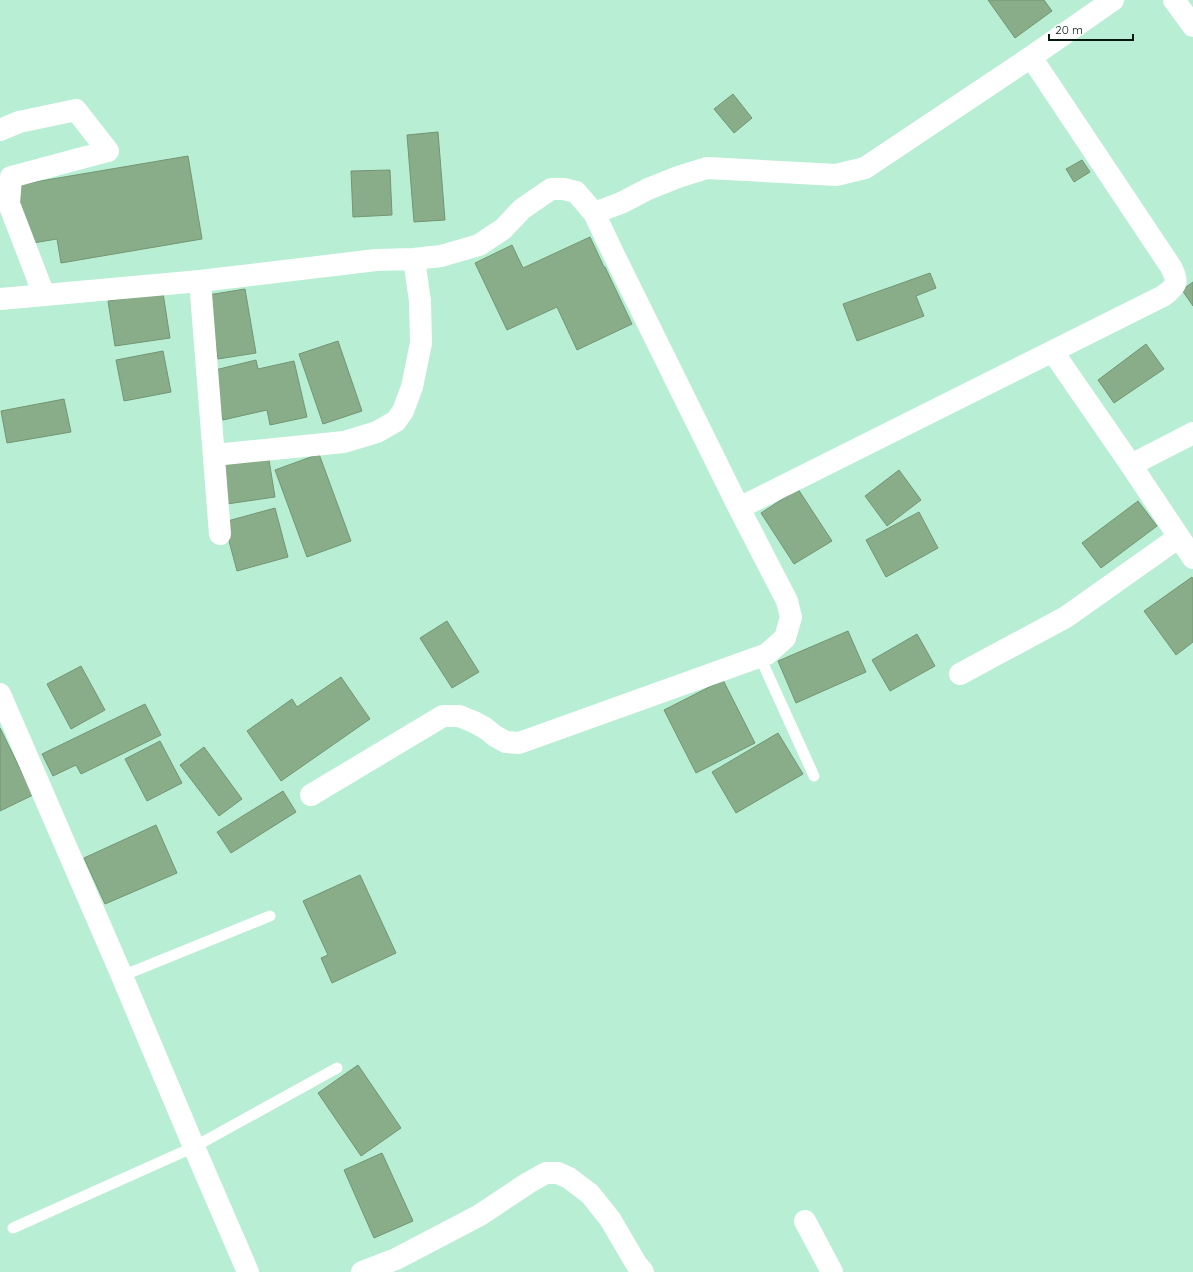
<svg xmlns="http://www.w3.org/2000/svg" width="1193" height="1272" viewBox="0 0 1193 1272" font-family="Quicksand,sans-serif">
<style>
.building{fill:#89ad88;stroke:#739672}
.lines{fill:none;stroke-linecap:round;stroke-linejoin:round}
.service{stroke:#fff;stroke-width:11}
.minor{stroke:#fff;stroke-width:22}
</style>
<rect width="100%" height="100%" fill="#b7eed4"/>
<!-- building -->
<path class="building" d="M988,0h56l8,11 -37,27z
M733,94l19,24 -18,15 -20,-24z
M438,132l7,88 -31,2 -7,-87z
M188,156l14,83 -141,24 -4,-24 -30,5 -10,-59z
M1082,160l8,12 -16,10 -8,-13z
M390,170l2,45 -39,2 -2,-46z
M590,237l14,30h1l27,57 -55,26 -20,-43 -50,23 -32,-67 37,-18 11,23z
M930,273l6,15 -20,8 8,20 -67,25 -14,-37z
M1193,282v24l-11,-16z
M245,289l11,64 -38,6 -10,-64z
M163,293l7,45 -55,8 -7,-45z
M338,341l24,70 -39,13 -24,-70z
M1146,344l18,25 -50,34 -16,-23z
M163,351l8,41 -47,9 -8,-41z
M256,360l2,9 36,-8 13,56 -37,8 -3,-15 -44,10 -12,-49z
M64,399l7,33 -64,11 -6,-32z
M268,454l7,43 -48,7 -7,-43z
M319,454l32,87 -44,16 -32,-87z
M899,470l22,30 -34,26 -22,-30z
M798,489l34,52 -38,23 -33,-51z
M1138,501l19,25 -56,42 -19,-25z
M275,508l13,49 -51,14 -13,-49z
M919,512l19,36 -52,29 -20,-37z
M1192,577l1,2v63l-17,13 -32,-44z
M447,621l32,51 -27,16 -32,-50z
M848,631l18,41 -70,31 -18,-42z
M917,634l18,32 -45,25 -18,-31z
M81,666l24,44 -34,19 -24,-45z
M341,677l29,42 -89,62 -34,-50 45,-32 5,8z
M723,680l32,63 -59,30 -32,-63z
M145,704l16,31 -80,39 -5,-9 -23,11 -11,-22z
M0,728l33,67 -33,16z
M778,733l25,41 -67,39 -24,-41z
M160,741l22,42 -35,18 -22,-42z
M204,747l38,52 -23,17 -39,-51z
M283,791l13,21 -65,41 -14,-21z
M156,825l21,48 -72,31 -21,-46z
M360,875l36,78 -64,30 -11,-25 7,-3 -25,-54z
M358,1065l43,63 -40,28 -43,-63z
M382,1153l31,68 -39,17 -30,-68z"/>
<g class="lines">
<!-- service -->
<path class="service" d="M760,657l54,119
M122,976l148,-60
M13,1228l181,-81 143,-79"/>
<!-- minor -->
<path class="minor" d="M1174,0l19,26
M0,130l19,-8 57,-12 32,41 -97,26 -2,27 35,91
M594,213l27,-10 27,-14 30,-12 29,-9 129,7 29,-7 166,-111 82,-57
M200,281l20,253
M0,299l200,-18 176,-21 38,-1 27,-3 38,-11 24,-16 19,-20 29,-20h13l12,3 18,21 21,44 124,251 48,93 4,16 -6,21 -18,16 -248,89 -13,-1 -11,-6 -10,-8 -11,-6 -15,-6h-16l-132,79
M1053,352l78,113 62,93
M214,455l130,-13 33,-10 19,-11 7,-10 9,-24 9,-44 -1,-42 -6,-42
M1131,465l62,-32
M739,508l424,-212c14,-10 16,-14 8,-29l-140,-210
M960,674l106,-57 113,-80
M0,694l122,282 72,171 54,125
M805,1221l27,51
M362,1272l34,-13 84,-44 48,-32 18,-10h12l11,5 21,16 20,25 27,46 6,7"/>
</g>
<!-- scale -->
<path d="M1049 34v6h84v-6" fill="none" stroke="#041810" stroke-width="2"/>
<text x="1055" y="34" font-size="12" fill="#041810" stroke="#ffffff" stroke-width="3" paint-order="stroke">20 m</text>
</svg>
